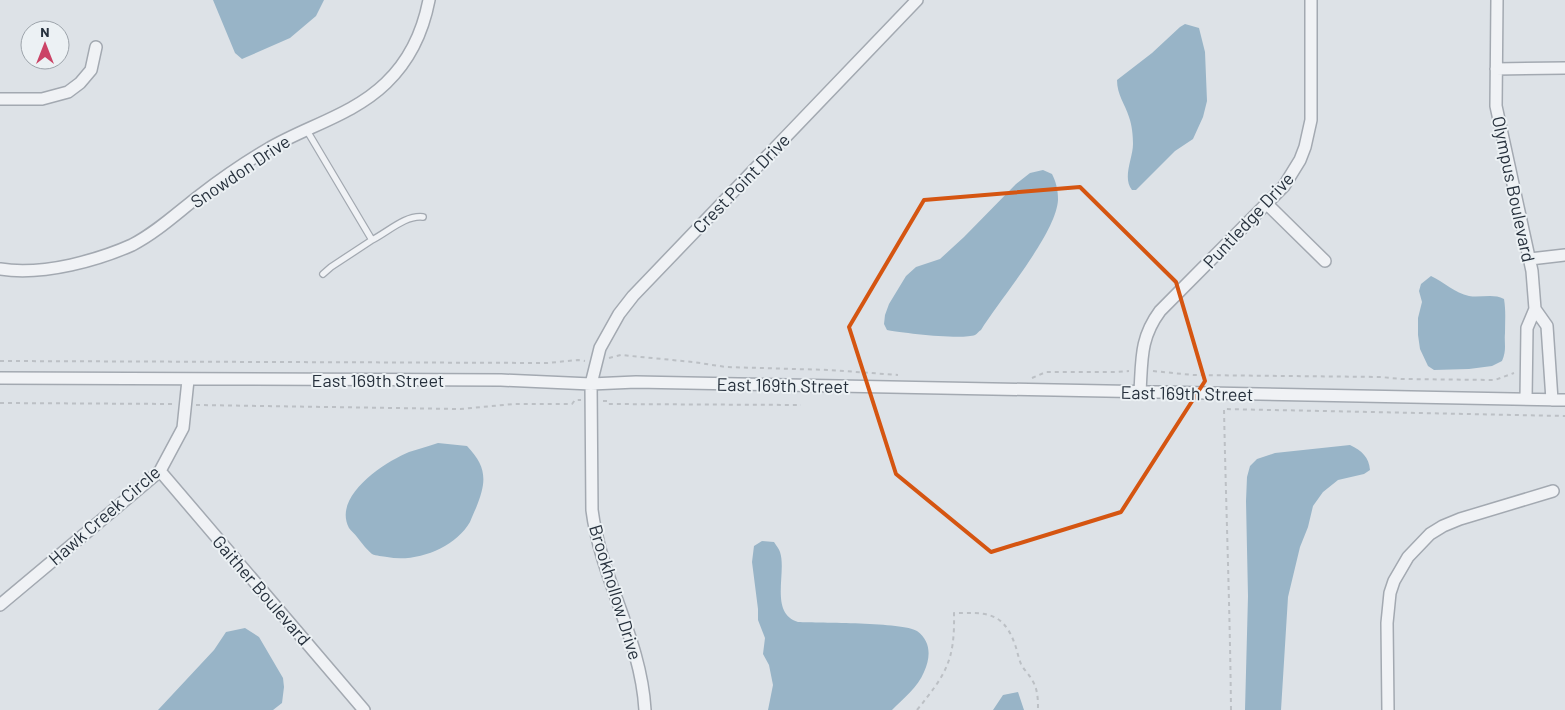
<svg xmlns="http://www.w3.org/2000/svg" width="1565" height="710" viewBox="0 0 1565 710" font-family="Barlow,sans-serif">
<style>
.water{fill:#98b4c7}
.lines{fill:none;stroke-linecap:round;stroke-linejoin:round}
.lane-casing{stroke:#a3a9b1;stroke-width:8}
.street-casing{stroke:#a3a9b1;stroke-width:14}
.path{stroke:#bcc0c5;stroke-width:2;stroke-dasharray:4 4;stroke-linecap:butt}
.lane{stroke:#f0f2f5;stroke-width:5.5}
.street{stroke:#f0f2f5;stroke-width:11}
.marked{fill:none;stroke:#d55511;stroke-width:4;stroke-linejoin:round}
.labels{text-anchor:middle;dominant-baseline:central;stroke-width:4;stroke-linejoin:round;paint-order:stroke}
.street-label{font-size:18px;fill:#27313d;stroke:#ecf1f4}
</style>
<rect width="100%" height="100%" fill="#dde2e7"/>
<!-- water -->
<path class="water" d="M213,0h111l-8,16 -26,22 -48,21 -7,-6z
M1185,24l14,4 6,24 2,49 -4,16 -10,22 -18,12 -39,39h-4c-10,-12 1,-32 1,-46 0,-8 -1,-19 -4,-27 -4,-13 -12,-22 -12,-37l35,-27 28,-26z
M1043,170l9,4c4,8 6,16 6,26 -2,34 -58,99 -77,130 -2,1 -4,4 -6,5 -13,5 -73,-2 -88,-5l-3,-6 1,-9 4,-11 17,-28 10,-9 24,-8 24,-22 52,-53 14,-11z
M1431,276c13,6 24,17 38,20 12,2 24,-3 35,3 2,12 1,22 1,34 -1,11 2,16 -3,28l-10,5 -23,3 -35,1 -6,-4 -8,-17 -2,-14v-17l4,-16 -3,-11 2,-7z
M438,443l29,3c20,21 20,35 9,62 -2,4 -4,9 -6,14 -15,26 -54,41 -83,35 -4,-1 -11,-1 -15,-3 -5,-4 -11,-12 -15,-17 -2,-3 -6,-6 -8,-9 -17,-32 36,-66 60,-76 10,-3 20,-6 29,-9z
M1350,445c12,6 19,12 20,25l-6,4 -26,6 -15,12 -10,14 -5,21 -8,20 -12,50 -7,113h-36l3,-114 -2,-95 1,-24 3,-11 7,-7 18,-6z
M762,541l12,1c2,3 5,7 6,10 7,21 -11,61 18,70 21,1 105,0 119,9 14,10 14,26 7,41 -6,15 -21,27 -32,38h-124l5,-25 -4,-20 -6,-11 2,-16 -7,-18v-11l-6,-47 2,-16z
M245,628l14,9 24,41 1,9 -2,16 -9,7h-115l56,-60 12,-18z
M1018,692l6,18h-31l10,-15z"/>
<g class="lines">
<!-- lane casing -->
<g class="lane-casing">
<path id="lane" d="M306,129l66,111c16,-8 33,-25 51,-23
M323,274l8,-7 41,-27"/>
</g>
<!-- street casing -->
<g class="street-casing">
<path id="street" d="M1497,0l-1,106 36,165 3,38 -8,19 -1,71
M1496,69l69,-1
M0,99h42l26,-7 12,-9 11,-13 5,-23
M1267,204l58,57
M1530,259l35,-4
M0,269c23,4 48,1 71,-4 22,-5 41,-11 61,-20 25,-13 45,-32 67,-49 22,-17 45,-33 69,-47 39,-23 85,-34 118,-66 23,-22 37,-52 43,-83
M1535,309l12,17 5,74
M0,378l501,2 90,4 45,-2 929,18
M1140,392c2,-33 0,-54 20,-81l124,-125 16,-26 5,-13 6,-27v-120
M160,471l204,239
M0,605l160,-134 23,-43 5,-48
M645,710c-4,-71 -44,-130 -53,-200l-1,-126 9,-36 19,-34 14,-18 284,-296
M1388,710l-1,-87 3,-30 4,-12 14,-24 22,-23 13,-8 17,-7 93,-28"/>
</g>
<!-- path -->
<path class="path" d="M609,358l12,-3 72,7 33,5 104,3 68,5
M0,361l547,2 31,-3 7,1
M1153,371l40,4 188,2 20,2 94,1 19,-7
M1032,378l14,-6h71l12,-1
M603,401h4l1,3 193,1
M0,403l174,1
M196,405l264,4 54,-5h58l3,-4h6
M917,710c29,-36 38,-49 37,-97 29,0 48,-3 60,29 3,7 4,15 7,22 3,6 8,10 11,16 6,9 6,20 6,30
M1231,710c-1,-100 -5,-201 -7,-301l341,7"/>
<!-- lane -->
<use href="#lane" class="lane"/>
<!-- street -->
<use href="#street" class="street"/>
</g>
<!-- marked area -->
<path class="marked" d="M1080,187l96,95 29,99 -84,131 -130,40 -95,-78 -47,-147 75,-127z"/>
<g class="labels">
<!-- street labels -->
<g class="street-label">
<text transform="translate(240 171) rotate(-34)">Snowdon Drive</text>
<text transform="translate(741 183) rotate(-46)">Crest Point Drive</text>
<text transform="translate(1514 189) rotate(78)">Olympus Boulevard</text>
<text transform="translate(1248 220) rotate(-47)">Puntledge Drive</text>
<text x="378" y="380">East 169th Street</text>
<text transform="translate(783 385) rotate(1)">East 169th Street</text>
<text transform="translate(1187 393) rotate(1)">East 169th Street</text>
<text transform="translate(104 515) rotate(-41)">Hawk Creek Circle</text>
<text transform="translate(262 590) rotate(49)">Gaither Boulevard</text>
<text transform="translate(616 592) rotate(73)">Brookhollow Drive</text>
</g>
</g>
<!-- north arrow -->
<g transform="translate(45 45)"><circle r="24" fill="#ecf1f4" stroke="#9da4ab"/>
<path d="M0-4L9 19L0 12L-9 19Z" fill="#cb4366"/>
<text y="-8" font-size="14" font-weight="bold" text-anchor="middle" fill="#27313d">N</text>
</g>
</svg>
